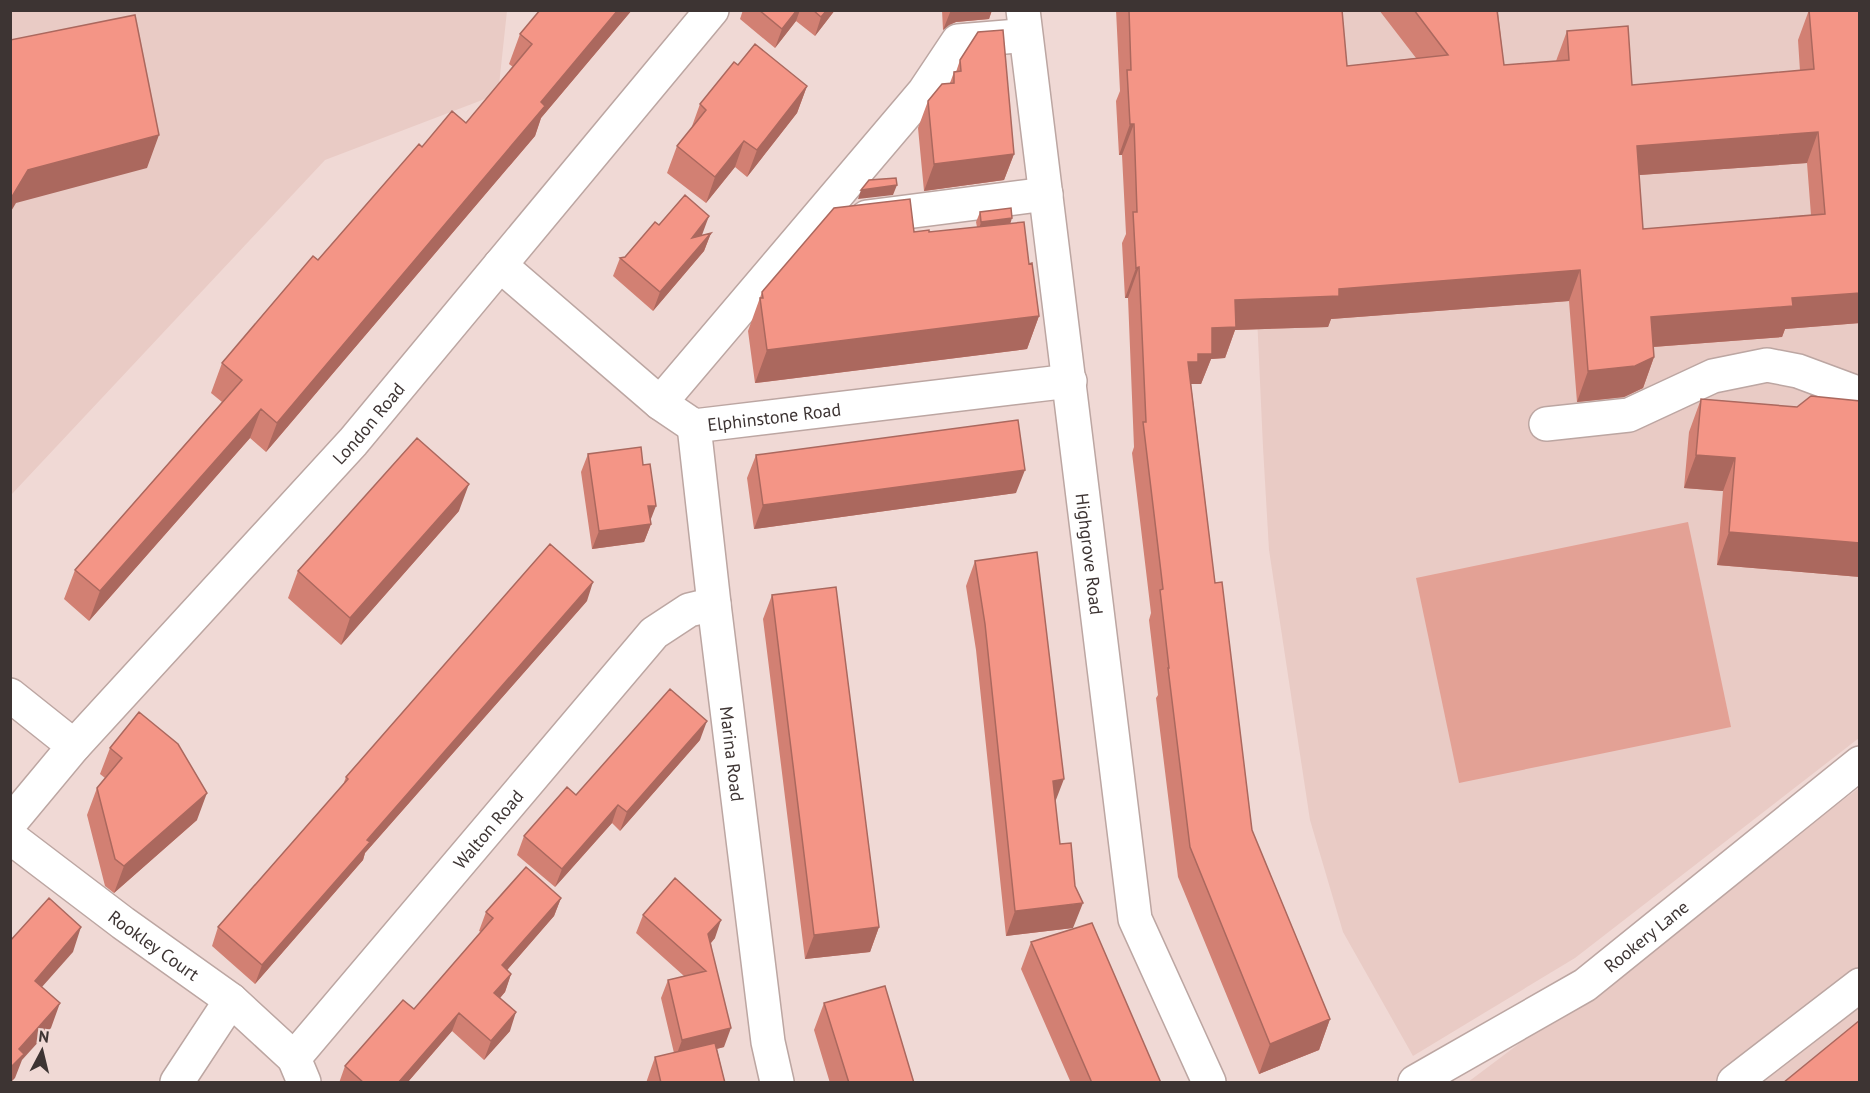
<svg xmlns="http://www.w3.org/2000/svg" width="1870" height="1093" viewBox="0 0 1870 1093" font-family="'PT Sans',sans-serif">
<style>
.built{fill:#e9cbc5}
.pitch{fill:#e3a195}
.lines{fill:none;stroke-linecap:round;stroke-linejoin:round}
.minor-casing{stroke:#bca6a2;stroke-width:36}
.major-casing{stroke:#bca6a2;stroke-width:36}
.minor{stroke:#fff;stroke-width:33}
.major{stroke:#fff;stroke-width:33}
.wall{fill:#d28073;fill-rule:evenodd}
.shaded-wall{fill:#ab685e}
.building{fill:#f49586;stroke:#ab685e;stroke-width:1.5;fill-rule:evenodd}
.labels{text-anchor:middle;dominant-baseline:central;stroke-width:4.5;stroke-linejoin:round;paint-order:stroke}
.street-label{font-size:18px;fill:#3d3433;stroke:#f0d9d5}
</style>
<rect width="100%" height="100%" fill="#f0d9d5"/>
<!-- built -->
<path class="built" d="M11,11h496l-9,83 -173,66 -314,335z
M1243,11h616v727l-284,220 -162,98 -70,-124 -33,-112 -41,-270 -6,-103z
M1859,788v294h-391z"/>
<!-- pitch -->
<path class="pitch" d="M1688,522l43,205 -272,56 -43,-205z"/>
<g class="lines">
<!-- minor casing -->
<g class="minor-casing">
<g id="minor">
<path id="s1" d="M1023,10l112,909 74,163"/>
<path d="M867,217l179,-23"/>
<path id="s2" d="M500,265l160,138 34,23 376,-45"/>
<path d="M660,403l264,-311 34,-51 60,-5"/>
<path d="M1546,424l83,-9 84,-39 54,-11 31,6 62,23"/>
<path id="s3" d="M694,426l20,178 54,438 9,40"/>
<path d="M10,695l64,51"/>
<path id="s4" d="M10,837l113,86 108,77 63,58"/>
<path d="M177,1082l54,-82"/>
<path id="s5" d="M304,1082l-10,-24 360,-425 35,-23 25,-6"/>
<path id="s6" d="M1415,1082l170,-97 275,-222"/>
<path d="M1734,1082l126,-97"/>
</g>
</g>
<!-- major casing -->
<g class="major-casing">
<g id="major">
<path id="s7" d="M10,823l64,-77 279,-304 359,-432"/>
</g>
</g>
<!-- minor -->
<use href="#minor" class="minor"/>
<!-- major -->
<use href="#major" class="major"/>
</g>
<!-- wall -->
<path class="wall" d="M536,10h96l-91,108 -6,18 -269,316 -16,-14 -161,183 -25,-22 11,-29 147,-168 -11,-9 11,-30 200,-216 44,-24 47,-56 -4,-3 11,-30 19,-22z
M743,10h92l-20,26 -19,-15 -21,27 -35,-29z
M942,10h50l-3,9 -33,3 -7,3 -6,5z
M1116,10h226l5,56 69,-8 -37,-48h120l-1,3 6,52 52,-4 11,-30 65,54 168,-14 -2,-31 11,-30h51v313l-75,6 -3,8 -129,10 1,10 -11,31 -19,9 -47,5 -8,-101 -238,18 -3,8 -93,3 -10,28 -14,1 -10,25h-10l24,199 37,247 78,189 -11,31 -60,24 -81,-197 -22,-179 2,-3 -9,-75 2,-7 -19,-160 2,-6 -6,-149h-3l-3,-55 4,-9 -4,-79h-3l-3,-54 4,-10zM1807,163l4,52 -168,14 -4,-54z
M960,60l54,94 -10,26 -80,11 -6,-63 10,-27 22,-18 4,-11h2z
M738,65l69,21 -10,27 -50,64 -12,-10 -29,36 -39,-30 10,-27 14,-17 9,-25z
M980,212l30,12 19,40 10,52 -12,33 -272,34 -7,-52 14,-39 152,-60h15l48,-5 -1,-5z
M659,225l43,10 9,-2 -7,18 -51,60 -40,-35 7,-18 5,-1z
M1701,399l96,8 63,-6v176l-143,-12 6,-74 -39,-3 5,-56z
M588,454l55,11 8,59 -7,18 -52,7 -11,-77z
M756,455l260,38 -262,36 -7,-51z
M459,511l-118,134 -53,-47 10,-27z
M975,561l80,241 5,42 13,84 -67,8 -30,-286 -10,-64z
M772,595l107,332 -9,25 -65,7 -42,-340z
M587,601l-222,252 -2,7 -108,124 -43,-38 6,-19 125,-142 3,-8z
M700,740l-80,91 -8,-8 -57,64 -38,-32 7,-19 52,-41z
M110,748l87,72 -83,73 -9,-7 -18,-71 10,-27 8,-10 -5,-4z
M561,898l-7,18 -47,54 4,4 -6,18 -5,6 10,33 -26,29 -32,-29 -45,52h-68l6,-17 69,-57 67,-77 -2,-1 7,-19z
M643,915l72,23 -4,5 13,104 -7,2 8,34h-79l9,-26 19,-4 -13,-55 7,-18 16,-4 -48,-43z
M1031,942l130,141h-90l-50,-114z
M824,1003l90,80h-84l-16,-53z"/>
<!-- shaded-wall -->
<path class="shaded-wall" d="M618,10h14l-91,108 -6,18 -269,316 11,-29 264,-321z
M797,10h3l-4,11 -21,27 7,-19z
M827,10h8l-20,26 6,-19z
M951,10h41l-3,9 -33,3 -7,3 -6,5z
M807,86l-10,27 -50,64 10,-27z
M1130,124h4l-12,31h-3z
M1818,132l-11,31 -181,13 11,-30z
M159,135l-12,33 -131,35 -6,10v-13l18,-30z
M744,141l-9,26 -29,36 9,-26z
M1014,154l-10,26 -80,11 10,-27z
M897,185l-4,10 -35,4 3,-9z
M709,216l-7,19 -17,22 7,-19z
M1012,218l-3,10 -31,4 3,-10z
M711,233l-7,18 -51,60 7,-19z
M1139,267l-11,31h-3l11,-30z
M1580,270l-11,31 -238,18 -3,8 -93,3 -10,28 -14,1 -10,25h-11l-2,-22 10,-8 14,-26 23,-28 104,-11z
M1860,293v30l-75,6 -3,8 -143,11 12,-31 141,-19z
M1039,316l-12,33 -272,34 12,-33z
M1654,357l-11,31 -19,9 -47,5 11,-31z
M261,409l-11,29 -161,183 11,-30z
M1696,455l39,3 -12,33 -39,-3z
M1025,470l-9,23 -262,36 9,-24z
M469,484l-10,27 -118,134 9,-27z
M648,506h8l-7,18h2l-7,18 -52,7 7,-18z
M1729,532l131,11v34l-143,-12z
M593,582l-6,19 -222,252 -2,7 -108,124 7,-19 105,-125z
M707,721l-7,19 -80,91 7,-19z
M1064,779l-10,26 -1,-24z
M207,793l-10,27 -83,73 10,-27z
M618,805l-6,18 -57,64 7,-18z
M561,898l-7,18 -59,68 7,-19z
M1083,903l-10,25 -67,8 9,-25z
M721,920l-6,18 -13,15 6,-19z
M81,927l-8,25 -47,53 9,-24z
M879,927l-9,25 -65,7 9,-24z
M511,974l-6,18 -17,20 6,-19z
M60,1003l-9,25 -29,32 -7,18 -5,5v-15l9,-19z
M516,1012l-6,19 -26,29 7,-19z
M459,1013l-7,18 -45,52h-9z
M1330,1019l-11,31 -60,24 11,-30z
M731,1028l-7,19 -49,12 7,-19z"/>
<!-- building -->
<path class="building" d="M540,10h78l-77,92 4,4 -268,317 -16,-14 -161,182 -25,-21 167,-190 -20,-17 91,-107 5,4 101,-116 3,3 30,-36 14,12 66,-79 -12,-10z
M759,10h38l-15,19z
M813,10h14l-6,7z
M1129,10h213l5,56 101,-11 -34,-45h83l7,55 65,-5 -2,-29 61,-5 4,59 182,-16 -5,-59h51v283l-68,5 1,8 -142,11 3,40 -19,9 -47,5 -8,-101 -241,19v7l-104,4 1,27 -24,1v26h-14v8h-10l27,221 7,-1 30,248 78,189 -60,25 -80,-197 -22,-179h1l-9,-78 3,-1 -20,-167h3l-7,-155 -3,1 -3,-56h4l-3,-88h-4l-3,-54h4zM1818,132l7,82 -182,15 -6,-83z
M135,15l24,120 -131,35 -18,30v-160z
M1003,30l11,124 -80,10 -6,-63 14,-17 12,-1v-11l7,-1 -1,-11 18,-28z
M755,44l52,42 -50,64 -13,-9 -29,36 -38,-31 29,-36 -6,-6 34,-42 4,3z
M896,178l1,7 -36,5 8,-10z
M685,195l24,21 -17,22 19,-5 -51,59 -40,-34 5,-1 30,-35 4,3z
M910,199l4,33 15,-2v2l95,-10 5,42 3,-1 7,53 -272,34 -7,-52h3l-1,-6 72,-84z
M1011,208l1,10 -31,4 -1,-10z
M1811,396l49,5v142l-131,-11 6,-74 -39,-3 5,-56 96,8z
M1018,420l7,50 -262,35 -7,-50z
M417,438l52,46 -119,134 -52,-47z
M641,447l2,18 7,-1 6,42h-8l3,18 -52,7 -11,-77z
M550,544l43,38 -226,258 3,2 -108,123 -44,-38 130,-148 -2,-2z
M1037,552l27,227 -11,2 7,63 11,-1 4,43 8,17 -68,8 -30,-287 -10,-63z
M836,587l43,340 -65,8 -42,-340z
M670,689l37,32 -80,91 -9,-7 -56,64 -38,-33 43,-49 9,8z
M139,712l39,32 29,49 -83,73 -9,-7 -18,-71 25,-30 -12,-10z
M526,867l35,31 -59,67 9,9 -17,19 22,19 -25,29 -32,-28 -61,70h-34l-19,-17 58,-66 11,9 79,-91 -7,-6z
M675,878l46,42 -13,14 23,94 -49,12 -14,-60 38,-9 -63,-56z
M49,898l32,29 -46,54 25,22 -41,46 5,5 -14,14v-127z
M1092,923l69,160h-69l-61,-141z
M885,986l29,97h-65l-25,-80z
M1860,1020v63h-77z
M715,1043l10,40h-64l-6,-26z"/>
<g class="labels">
<!-- street labels -->
<g class="street-label">
<text stroke="none"><textPath href="#s2" startOffset="333">Elphinstone Road</textPath></text>
<text stroke="none"><textPath href="#s7" startOffset="537">London Road</textPath></text>
<text stroke="none"><textPath href="#s1" startOffset="548">Highgrove Road</textPath></text>
<text stroke="none"><textPath href="#s3" startOffset="330">Marina Road</textPath></text>
<text stroke="none"><textPath href="#s5" startOffset="326">Walton Road</textPath></text>
<text stroke="none"><textPath href="#s6" startOffset="274">Rookery Lane</textPath></text>
<text stroke="none"><textPath href="#s4" startOffset="180">Rookley Court</textPath></text>
</g>
</g>
<!-- border -->
<rect width="1870" height="1093" fill="none" stroke="#3d3433" stroke-width="24"/>
<!-- north arrow -->
<g transform="translate(42 1051) rotate(7)" stroke="#f0d9d5" stroke-width="4.5" paint-order="stroke">
<path d="M0-4.5L10 22L0 15L-10 22Z" fill="#3d3433"/>
<text y="-9" font-size="16" font-weight="bold" text-anchor="middle" fill="#3d3433">N</text>
</g>
</svg>
